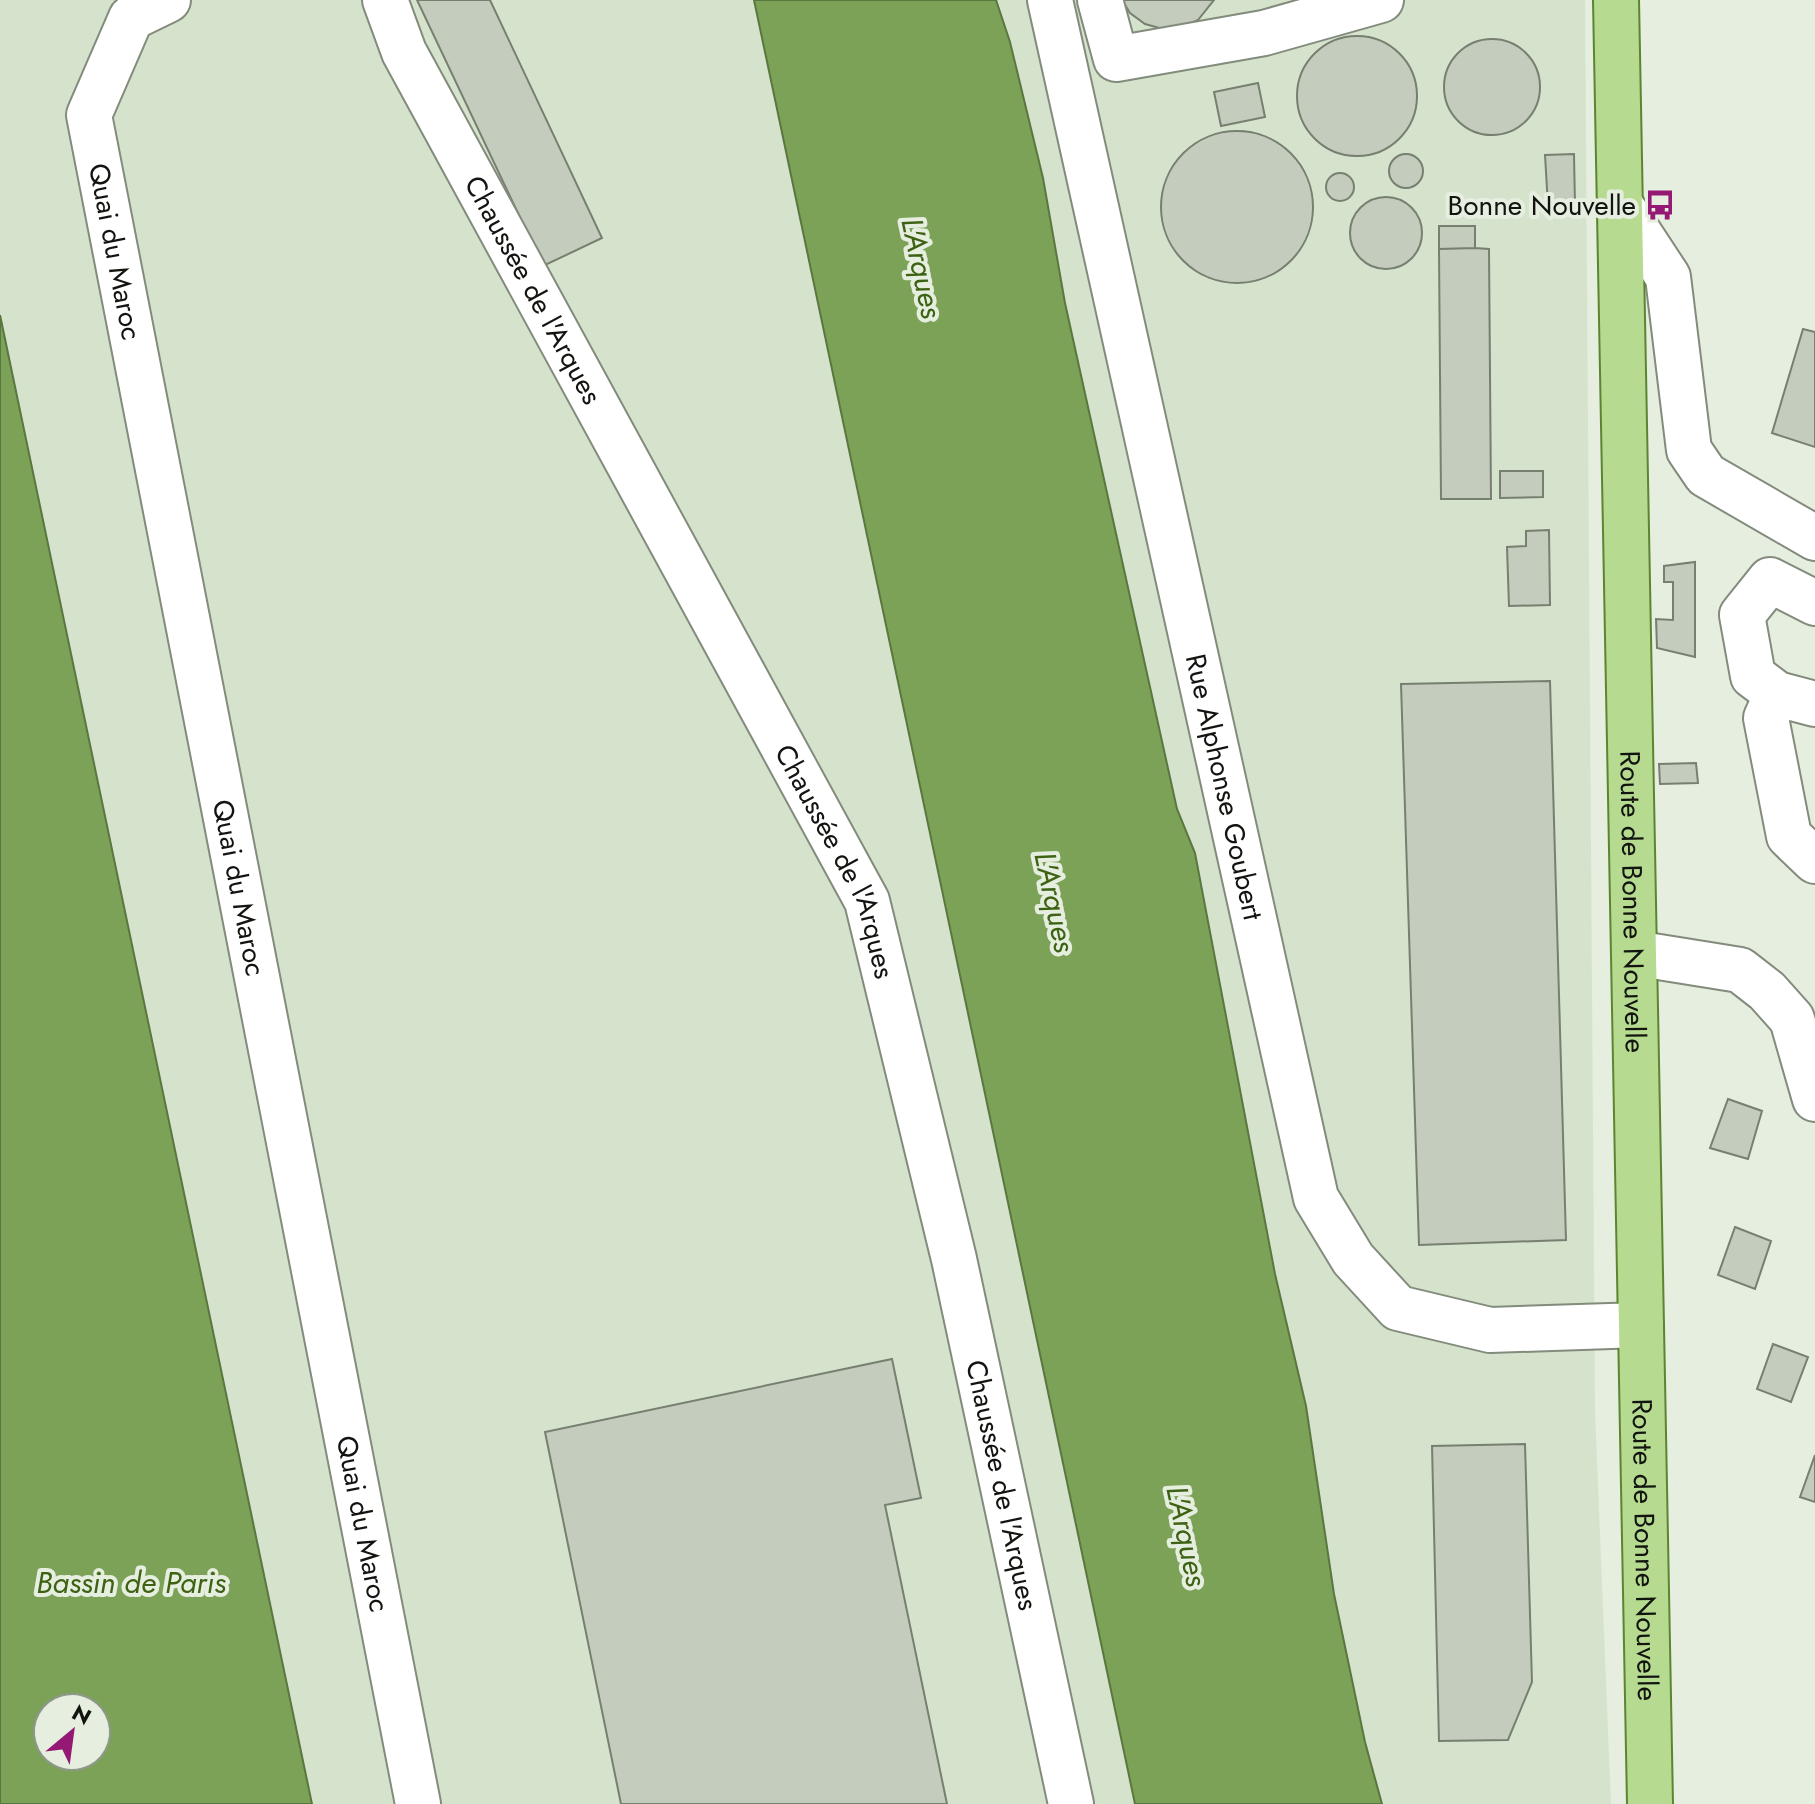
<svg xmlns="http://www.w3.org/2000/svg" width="1815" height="1804" viewBox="0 0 1815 1804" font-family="Jost,sans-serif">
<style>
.built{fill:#d6e3cc}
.water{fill:#7ba257;stroke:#5b7741;stroke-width:2;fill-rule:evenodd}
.building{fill:#c3ccbd;stroke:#777f71;stroke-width:2}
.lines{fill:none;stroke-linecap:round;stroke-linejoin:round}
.minor-casing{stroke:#828b7c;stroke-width:48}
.major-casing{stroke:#5c8531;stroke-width:48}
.minor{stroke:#fff;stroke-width:44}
.major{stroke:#b6da8f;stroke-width:44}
.labels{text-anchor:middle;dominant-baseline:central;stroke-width:8;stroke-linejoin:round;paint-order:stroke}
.poi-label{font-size:28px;fill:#11140f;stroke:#e5eedf;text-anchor:end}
.street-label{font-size:28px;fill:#11140f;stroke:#e5eedf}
.water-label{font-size:30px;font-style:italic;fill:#3e6213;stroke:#e5eedf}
</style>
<rect width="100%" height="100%" fill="#e5eedf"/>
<!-- built -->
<path class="built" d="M0,0h754l381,1804h-823l-312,-1489z
M996,0h589l10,1412 16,392h-229l-17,-62 -31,-148 -28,-188 -31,-132 -80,-421 -18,-44 -112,-506 -22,-125 -33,-136z"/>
<!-- water -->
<path class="water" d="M754,0h242l14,42 33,136 22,125 112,506 18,44 80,421 31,132 28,188 31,148 17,62h-247z
M0,315l312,1489h-312zM96,1708v48h-48v-48z"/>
<!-- building -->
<path class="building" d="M417,0h73l112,238 -59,28z
M1122,0h92l-16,20 -17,8 -18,1 -18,-5 -15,-11z
M1297 96a60 60 0 1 1 120 0a60 60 0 1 1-120 0Z
M1444 87a48 48 0 1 1 96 0a48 48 0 1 1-96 0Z
M1258,83l7,34 -44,9 -7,-34z
M1161 207a76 76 0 1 1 152 0a76 76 0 1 1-152 0Z
M1574,154l1,52h-27l-3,-51z
M1389 171a17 17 0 1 1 34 0a17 17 0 1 1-34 0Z
M1326 187a14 14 0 1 1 28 0a14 14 0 1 1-28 0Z
M1350 233a36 36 0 1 1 72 0a36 36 0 1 1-72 0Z
M1439,226h36v22l-36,1z
M1475,248l14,1 2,250h-50l-2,-250z
M1803,329l12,3v115l-43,-14z
M1500,471h43v26l-43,1z
M1549,530l1,75 -41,1 -2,-59 19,-1v-15z
M1695,562v95l-38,-9 -1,-29 17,1v-38h-9v-16z
M1550,681l16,559 -147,5 -18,-561z
M1696,763l2,20 -38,1 -1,-20z
M1728,1099l34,12 -14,48 -38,-11z
M1735,1227l36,14 -16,48 -37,-14z
M1773,1344l35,13 -17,45 -34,-13z
M892,1359l29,139 -36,7 62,299h-326l-76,-372z
M1525,1444l7,238 -24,58 -69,1 -7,-295z
M1815,1455v47l-15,-5z"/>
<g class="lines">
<!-- minor casing -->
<g class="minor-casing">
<g id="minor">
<path id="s1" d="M168,0l-37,18 -42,97 329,1689"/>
<path id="s2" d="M385,0l19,52 463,849 87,358 117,545"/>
<path id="s3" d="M1050,0l266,1198 37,61 45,49 92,22 151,-5"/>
<path d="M1100,0l16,59 148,-26 117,-33"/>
<path d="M1620,204l48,73 21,173 17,25 109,63"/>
<path d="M1815,603l-45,-23 -28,35 11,61 24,18 38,10"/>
<path d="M1777,694l-11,24 23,118 26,25"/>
<path d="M1634,953l106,17 27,21 25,28 23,80"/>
</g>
</g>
<!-- major casing -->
<g class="major-casing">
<g id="major">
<path id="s4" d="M1616,0l34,1804"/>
</g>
</g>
<!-- minor -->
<use href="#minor" class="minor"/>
<!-- major -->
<use href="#major" class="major"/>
</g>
<!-- icons -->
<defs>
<g id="bus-bare" transform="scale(2.4)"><path d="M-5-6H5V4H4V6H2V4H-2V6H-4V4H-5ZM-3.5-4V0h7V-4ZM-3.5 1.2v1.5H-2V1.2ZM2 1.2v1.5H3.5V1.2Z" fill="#951974" stroke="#e5eedf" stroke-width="2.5" paint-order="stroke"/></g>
</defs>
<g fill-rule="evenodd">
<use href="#bus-bare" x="1660" y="205"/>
</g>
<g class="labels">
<!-- poi labels -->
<g class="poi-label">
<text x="1636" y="205">Bonne Nouvelle</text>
</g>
<!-- street labels -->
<g class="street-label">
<text stroke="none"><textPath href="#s1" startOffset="286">Quai du Maroc</textPath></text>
<text stroke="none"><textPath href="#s2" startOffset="326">Chaussée de l'Arques</textPath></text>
<text stroke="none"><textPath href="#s3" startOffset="806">Rue Alphonse Goubert</textPath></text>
<text stroke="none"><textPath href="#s2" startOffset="974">Chaussée de l'Arques</textPath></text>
<text stroke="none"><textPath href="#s1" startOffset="934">Quai du Maroc</textPath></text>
<text stroke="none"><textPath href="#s4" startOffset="902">Route de Bonne Nouvelle</textPath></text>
<text stroke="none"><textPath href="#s2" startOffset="1622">Chaussée de l'Arques</textPath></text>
<text stroke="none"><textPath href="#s1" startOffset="1582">Quai du Maroc</textPath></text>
<text stroke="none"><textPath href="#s4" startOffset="1550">Route de Bonne Nouvelle</textPath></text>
</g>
<!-- water labels -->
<g class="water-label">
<text transform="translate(922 268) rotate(78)">L'Arques</text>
<text transform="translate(1055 902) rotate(78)">L'Arques</text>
<text transform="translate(1187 1536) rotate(78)">L'Arques</text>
<text x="131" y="1582">Bassin de Paris</text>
</g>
</g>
<!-- north arrow -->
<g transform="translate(72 1732) rotate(29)"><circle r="38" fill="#e5eedf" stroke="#90978c" stroke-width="2"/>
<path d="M0-6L14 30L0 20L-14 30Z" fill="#951974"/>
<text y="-12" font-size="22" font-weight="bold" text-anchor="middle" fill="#11140f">N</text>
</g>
</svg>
